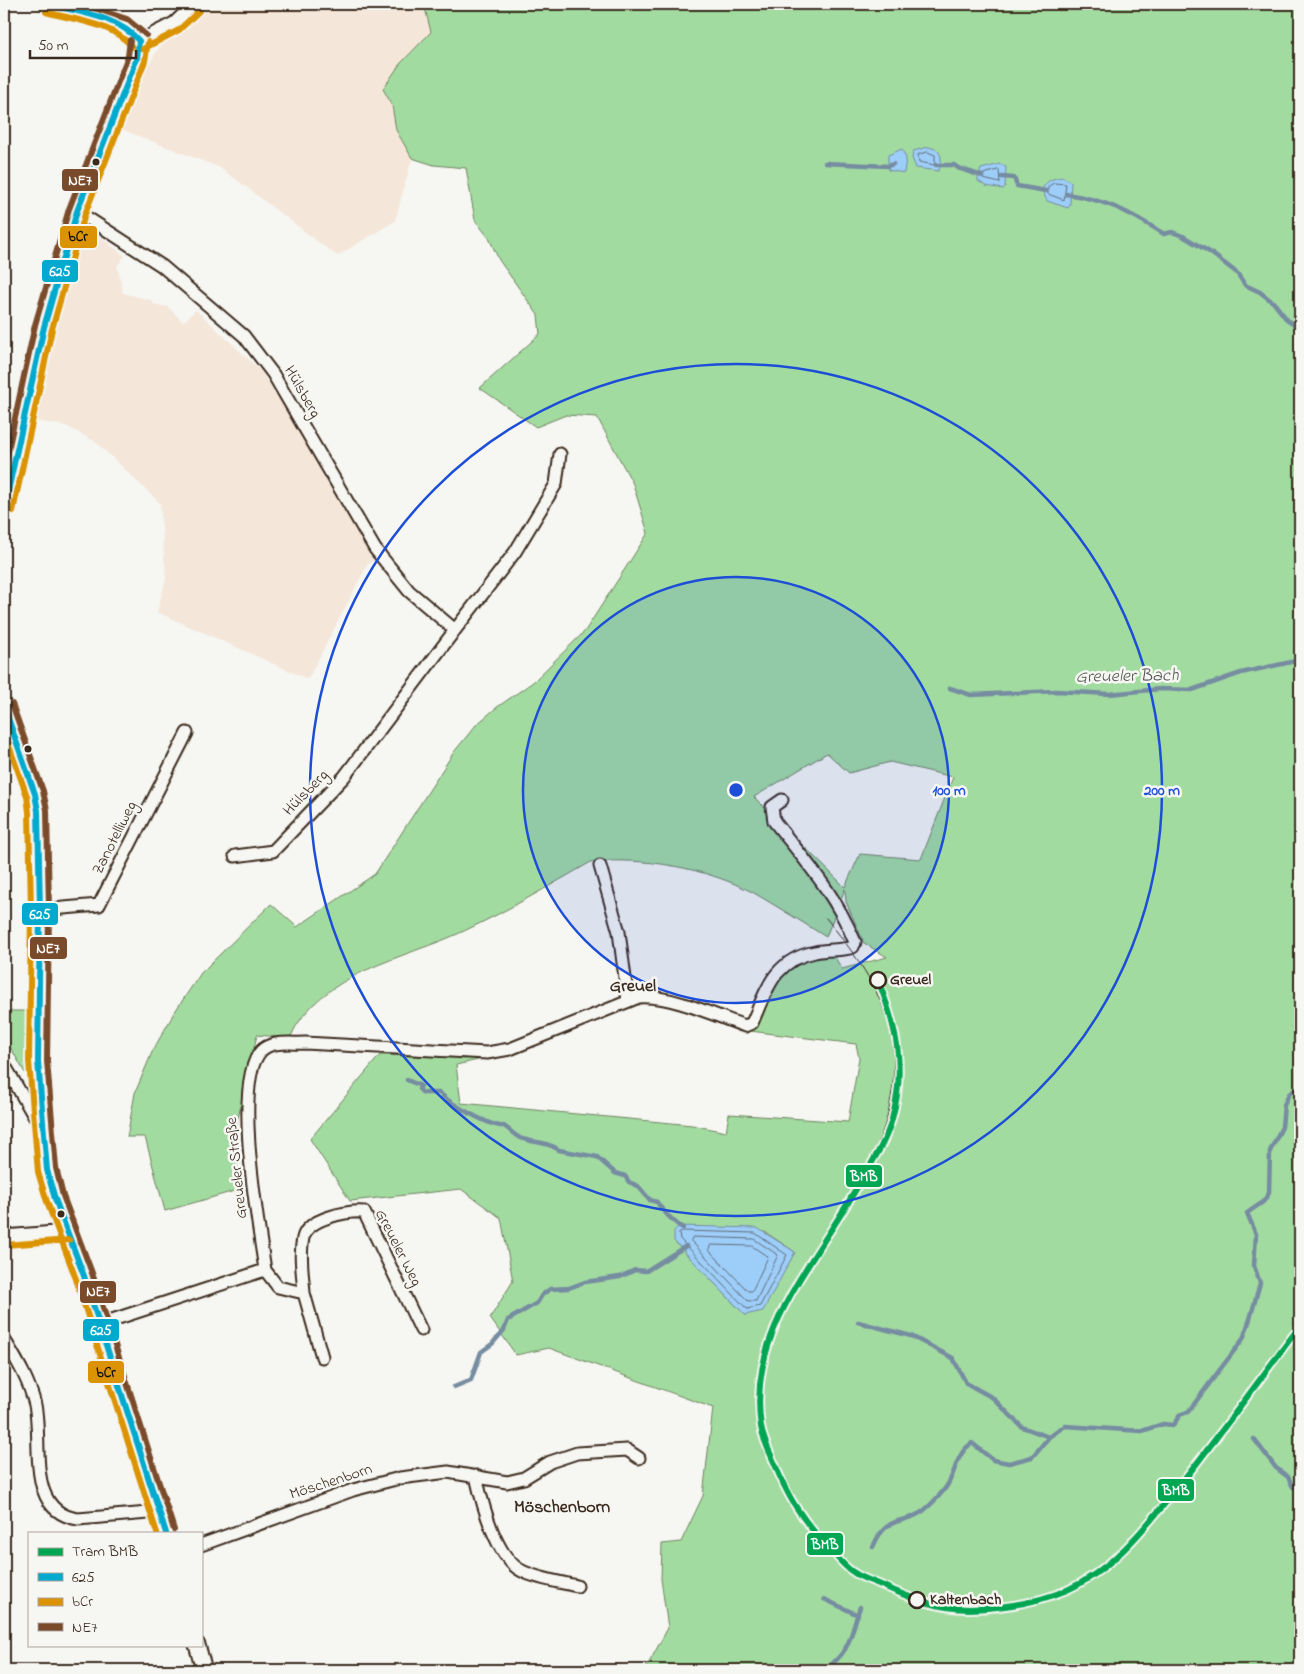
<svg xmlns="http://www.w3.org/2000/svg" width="1304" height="1674" viewBox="0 0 1304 1674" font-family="'Indie Flower',sans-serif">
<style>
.built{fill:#f4e6d9}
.green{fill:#a2dba0;stroke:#6e825f;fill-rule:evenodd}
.water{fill:#9dcdf9;stroke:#768ca1}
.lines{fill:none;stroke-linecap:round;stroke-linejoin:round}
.shore{stroke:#626b76;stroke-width:1}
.stream{stroke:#768ca1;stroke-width:4.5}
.street-casing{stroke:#3b2a1e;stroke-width:15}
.secondary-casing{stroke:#3b2a1e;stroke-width:19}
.street{stroke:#f6f6f2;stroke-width:11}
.secondary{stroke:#f6f6f2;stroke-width:15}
.tram{stroke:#3b2a1e;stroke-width:1}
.bus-1-casing{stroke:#f6f6f2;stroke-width:10}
.bus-2-casing{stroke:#f6f6f2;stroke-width:10}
.bus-3-casing{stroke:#f6f6f2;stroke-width:10}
.bus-1{stroke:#00a9ce;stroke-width:6}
.bus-2{stroke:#db9304;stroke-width:6}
.bus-3{stroke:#7a4b2a;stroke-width:6}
.tram-1-casing{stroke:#f6f6f2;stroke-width:10}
.tram-1{stroke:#00a651;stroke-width:6}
.ring{fill:none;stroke:#1d4ed8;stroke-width:2.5}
.bus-dot{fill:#3b2a1e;stroke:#f6f6f2;stroke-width:2}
.stop-dot{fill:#f6f6f2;stroke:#3b2a1e;stroke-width:2.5}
.labels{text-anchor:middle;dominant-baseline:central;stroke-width:5;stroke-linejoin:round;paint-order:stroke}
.street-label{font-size:16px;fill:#3b2a1e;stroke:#f6f6f2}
.stop-label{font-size:16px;font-weight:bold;fill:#3b2a1e;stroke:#f6f6f2;text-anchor:start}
.water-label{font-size:18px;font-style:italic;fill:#545355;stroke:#f6f6f2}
.neighbourhood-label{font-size:18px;font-weight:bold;fill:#3b2a1e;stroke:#f6f6f2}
.centre{fill:#1d4ed8;stroke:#f6f6f2;stroke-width:2.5}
.ring-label{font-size:15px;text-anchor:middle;font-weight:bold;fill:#1d4ed8;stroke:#f6f6f2;stroke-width:5;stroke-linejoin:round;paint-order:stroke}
.line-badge{stroke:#f6f6f2;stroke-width:2}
.badge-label{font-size:14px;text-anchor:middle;font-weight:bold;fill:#fff}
.pale-badge-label{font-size:14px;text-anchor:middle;font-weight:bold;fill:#111}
</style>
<rect width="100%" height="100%" fill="#f6f6f2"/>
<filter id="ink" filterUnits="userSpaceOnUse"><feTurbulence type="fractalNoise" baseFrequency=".02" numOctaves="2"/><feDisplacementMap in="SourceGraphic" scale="10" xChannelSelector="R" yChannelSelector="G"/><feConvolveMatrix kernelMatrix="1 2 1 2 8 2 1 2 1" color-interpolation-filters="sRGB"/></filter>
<g filter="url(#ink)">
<!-- built -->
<path class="built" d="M209,4h215l7,28 -31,32 -17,25 9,16 4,25 16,28 -17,63 -58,35 -116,-88 -103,-40 23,-50 17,-29 31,-30 5,4z
M93,231l32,25 -8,10 6,27 30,8v3l15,3 15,15 13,-12 64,60 30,45 59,102 28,41 -10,7 -59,114 -151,-67 9,-33 -6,-76 -64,-61 -30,-16 -30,-5 25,-114 24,-74z"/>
<!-- green -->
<path class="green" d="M424,4h876v1666h-655l23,-42 -7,-49 1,-35 19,-2 22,-46 10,-88 -164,-60 -33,7 -26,-37 23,-37 -12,-63 -40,-29 -111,12 -40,-62 70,-84 107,3 -31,7 5,38 231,22 34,7 3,-18 119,8 11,-64 -3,-14 -106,-13c22,-46 27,-69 83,-77l9,15 45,-12 -23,-14 -18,-41 -1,-13 -19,48c-24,-15 -48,-30 -72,-44 -48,-25 -109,-36 -163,-31 -42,24 -84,49 -127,69 -59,28 -145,41 -174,107l-33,-3 -21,92 2,63 -73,21 -20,-74h-18l8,-44 18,-43 23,-40 25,-37 70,-69 26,23 78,-53 79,-122 22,-27 20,-17 37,-26 52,-51 63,-98 -15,-49 -36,-67 -31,-2 -30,12 -56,-39 60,-54 -2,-19 -39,-55 -10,-22 -14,-18 -9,-52 -32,-3 -22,-7 -16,-28 -4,-25 -9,-16 17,-25 31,-32zM827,753l22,20 41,-11 63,15 -32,82 -61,-5 -15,33 -91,-90zM765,1232l30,20 -13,23 -37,40 -71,-74z
M8,1011h19v62h-2l-21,-37v-23z"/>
<!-- water -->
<path class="water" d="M928,147c12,2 14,7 13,19l-3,5 -22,-3 -4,-10 1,-7z
M902,149l4,9 -2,15 -16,-3v-15z
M1000,164l6,3 -1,20 -2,2 -17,-3 -8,-5v-5l3,-7z
M1063,177l8,5 -1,23 -2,3 -21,-7 -5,-11c4,-10 11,-12 21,-13z
M679,1226l78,2 38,24 -32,59 -18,4 -71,-74v-10z"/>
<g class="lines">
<!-- shore -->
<path class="shore" d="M928,152l7,3v10l-16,-3 -1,-7z
M999,170l1,13 -17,-4 1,-5z
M1054,183l12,1 -2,16 -16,-6v-7z
M682,1231l73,2 32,22 -27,51 -13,3 -67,-70 -1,-6z
M693,1237l61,2 24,16 -22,46h-8l-57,-60z
M711,1245l41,1 16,11 -16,34h-4l-39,-41z"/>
<!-- stream -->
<path class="stream" d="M825,163l63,3 5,-2
M936,165h18l4,3 24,8
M1002,177l12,1 3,8 29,5
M1066,194c41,6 63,18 98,40l8,-2 11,4 28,17 26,20 8,12 15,7 14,11 14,18 12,7
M950,688l21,7 85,-4 53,3 51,-5 32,1 49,-17 59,-13
M407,1080l14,6 -2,3 4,4h17c8,10 53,35 64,33 6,4 10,9 16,12 12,5 27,3 39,12l38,7 18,16 10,3 4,6 9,4 12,14 7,2c4,7 18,22 26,26
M858,1322l53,14 42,22 13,25 27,15 29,29 27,10
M454,1387l17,-7 10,-28 11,-8 12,-14 4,-10 29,-17 5,-8 8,-6 19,-1 16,-6 35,-5 15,-7 11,1 40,-25
M1254,1439l22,29 12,9 5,10 7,2
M873,1547c15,-37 34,-19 56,-41 7,-7 16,-15 20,-24 8,-15 8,-29 23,-39l21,17 16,3 23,-6 17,-20 16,-11 77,5 21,-7 10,1 7,-10 8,-3 55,-73 7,-20 10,-36 -6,-17 2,-32 -9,-21 16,-11 6,-9 1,-42 12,-24 2,-22 5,-11 11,-8
M824,1599l34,16
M825,1670c27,-21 24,-32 35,-63"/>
<!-- street casing -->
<g class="street-casing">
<path id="street" d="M139,41l35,-18 20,-19
M77,211l85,55 82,70 29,38 102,175 34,42 46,39 -111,147 -71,74 -38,5
M455,630l60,-78 41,-68 4,-30
M4,742l10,-9
M600,866l19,66 9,69
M40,910l59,-5 88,-172
M4,1064l38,66
M4,1236l64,-5
M265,1270l13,17 26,6 18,64
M304,1293c-1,-17 -5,-38 -1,-55 4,-20 45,-27 61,-26l57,118
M100,1324l165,-54c-6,-43 -33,-188 -4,-219 10,-11 31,-7 44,-8l182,10 23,-4 129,-52c32,-2 75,18 106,29l7,-3c15,-34 22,-63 63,-71 12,-3 27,-1 38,-5l2,-5c-21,-50 -48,-79 -81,-121l-2,-14 10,-7
M4,1339c13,22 25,41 31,66 8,37 -10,107 43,114l82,-7
M476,1476c6,27 20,82 46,95 16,8 38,11 55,15
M201,1545l152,-55 47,-12 48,-6 59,10 17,-4 26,-16 27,-9 50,-3 12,8"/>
</g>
<!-- secondary casing -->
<g class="secondary-casing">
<path id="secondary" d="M4,509l40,-182 33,-116 62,-164 -3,-12 -11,-9 -77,-22
M4,707l31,87 3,17 2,99 -2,151 9,109 8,29 29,77 82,257
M197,1645l7,25"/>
</g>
<!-- street -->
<use href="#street" class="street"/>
<!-- secondary -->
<use href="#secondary" class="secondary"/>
<!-- tram -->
<path class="tram" d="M826,918c53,65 83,117 60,203 -6,21 -18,42 -28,62"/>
<!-- bus-1 casing -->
<g class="bus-1-casing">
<path id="bus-1" d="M48,4c30,8 70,12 91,37
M4,509l40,-182 33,-116 60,-153 2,-17
M4,707l31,87 3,17 2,99 -2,151 9,109 8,29 29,77 82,257"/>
</g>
<!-- bus-2 casing -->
<g class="bus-2-casing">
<path id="bus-2" d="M46,12c28,8 67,11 86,35
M143,49l36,-19 21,-20
M13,511l39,-182 33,-115 60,-153 3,-19
M4,732l23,64 2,16 2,98 -2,151 9,111 9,30 29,77 81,254
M5,1245l64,-5"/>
</g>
<!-- bus-3 casing -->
<g class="bus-3-casing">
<path id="bus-3" d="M82,4l45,15 19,16
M4,469l31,-144 34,-116 59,-153 2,-16
M12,704l31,87 4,19 2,100 -2,151 9,107 7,28 29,77 82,257"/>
</g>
<!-- bus-1 -->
<use href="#bus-1" class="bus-1"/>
<!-- bus-2 -->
<use href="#bus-2" class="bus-2"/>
<!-- bus-3 -->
<use href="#bus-3" class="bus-3"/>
<!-- tram-1 casing -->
<g class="tram-1-casing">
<path id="tram-1" d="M878,980c19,48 28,88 14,139 -7,26 -24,49 -37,72 -43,75 -108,143 -94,236 2,12 8,24 13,35 13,34 28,58 53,84 8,8 16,20 26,26 8,6 19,9 28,13 29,13 56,24 89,24 34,-1 66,-6 97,-19 47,-21 81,-66 113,-105 41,-52 80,-106 120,-159"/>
</g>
<!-- tram-1 -->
<use href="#tram-1" class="tram-1"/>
</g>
</g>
<!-- distance rings -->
<circle cx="736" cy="790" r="213" fill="#1d4ed8" fill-opacity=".12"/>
<g class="ring">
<circle cx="736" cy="790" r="213"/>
<circle cx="736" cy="790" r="426"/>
</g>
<!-- markers -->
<g class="bus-dot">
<circle cx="96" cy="162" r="4.5"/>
<circle cx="28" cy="749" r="4.5"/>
<circle cx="61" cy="1214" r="4.5"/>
</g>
<g class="stop-dot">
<circle cx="878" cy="980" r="8"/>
<circle cx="917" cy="1600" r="8"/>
</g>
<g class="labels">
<!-- street labels -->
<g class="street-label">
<text transform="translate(302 392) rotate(60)">Hülsberg</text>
<text transform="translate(306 793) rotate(-46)">Hülsberg</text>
<text transform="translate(115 838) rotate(-63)">Zanotelliweg</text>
<text transform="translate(237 1168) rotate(-96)">Greueler Straße</text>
<text transform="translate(398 1248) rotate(63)">Greueler Weg</text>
<text transform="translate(331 1482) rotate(-18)">Möschenborn</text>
</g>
<!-- stop labels -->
<g class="stop-label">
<text x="890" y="980">Greuel</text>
<text x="930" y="1600">Kaltenbach</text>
</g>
<!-- water labels -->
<g class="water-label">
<text transform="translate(1127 677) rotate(-1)">Greueler Bach</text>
</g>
<!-- neighbourhood labels -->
<g class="neighbourhood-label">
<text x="633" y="987">Greuel</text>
<text x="562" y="1508">Möschenborn</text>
</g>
</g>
<circle cx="736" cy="790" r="8" class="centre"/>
<g class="ring-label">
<text x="949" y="795">100 m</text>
<text x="1162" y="795">200 m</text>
</g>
<g class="line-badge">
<rect x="61" y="168" width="38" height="24" rx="5" fill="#7a4b2a"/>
<rect x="59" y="225" width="39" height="24" rx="5" fill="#db9304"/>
<rect x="41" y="259" width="38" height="24" rx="5" fill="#00a9ce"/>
<rect x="21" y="902" width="38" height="24" rx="5" fill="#00a9ce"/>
<rect x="29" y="936" width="39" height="24" rx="5" fill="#7a4b2a"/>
<rect x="845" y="1164" width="38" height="24" rx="5" fill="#00a651"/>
<rect x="79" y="1280" width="38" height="24" rx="5" fill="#7a4b2a"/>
<rect x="82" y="1318" width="38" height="24" rx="5" fill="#00a9ce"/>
<rect x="87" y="1360" width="38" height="24" rx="5" fill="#db9304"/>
<rect x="1157" y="1478" width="38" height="24" rx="5" fill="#00a651"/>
<rect x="806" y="1532" width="38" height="24" rx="5" fill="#00a651"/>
</g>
<g class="badge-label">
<text x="80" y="185">NE7</text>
<text x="60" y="276">625</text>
<text x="40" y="919">625</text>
<text x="48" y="953">NE7</text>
<text x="864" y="1181">BMB</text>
<text x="98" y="1296">NE7</text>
<text x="101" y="1335">625</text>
<text x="1176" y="1495">BMB</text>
<text x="825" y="1549">BMB</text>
</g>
<g class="pale-badge-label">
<text x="78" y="241">bCr</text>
<text x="106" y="1377">bCr</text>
</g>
<!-- margin -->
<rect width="1304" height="1674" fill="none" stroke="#f6f6f2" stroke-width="20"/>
<rect x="10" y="10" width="1284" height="1654" fill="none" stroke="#3b2a1e" stroke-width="2" filter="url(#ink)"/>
<!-- legend -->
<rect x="28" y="1532" width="175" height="115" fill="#f6f6f2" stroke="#aba49d"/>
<rect x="38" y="1548" width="25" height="8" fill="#00a651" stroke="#aba49d"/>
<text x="72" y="1556" font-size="15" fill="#3b2a1e">Tram BMB</text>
<rect x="38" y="1573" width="25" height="8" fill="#00a9ce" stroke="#aba49d"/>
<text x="72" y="1582" font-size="15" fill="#3b2a1e">625</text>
<rect x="38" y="1598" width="25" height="8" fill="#db9304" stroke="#aba49d"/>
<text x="72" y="1606" font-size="15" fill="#3b2a1e">bCr</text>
<rect x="38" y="1623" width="25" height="8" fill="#7a4b2a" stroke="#aba49d"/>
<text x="72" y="1632" font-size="15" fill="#3b2a1e">NE7</text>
<!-- scale -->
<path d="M30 50v8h106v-8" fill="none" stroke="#3b2a1e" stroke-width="2.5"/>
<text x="38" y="50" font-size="15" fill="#3b2a1e" stroke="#f6f6f2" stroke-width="4" paint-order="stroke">50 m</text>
</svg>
